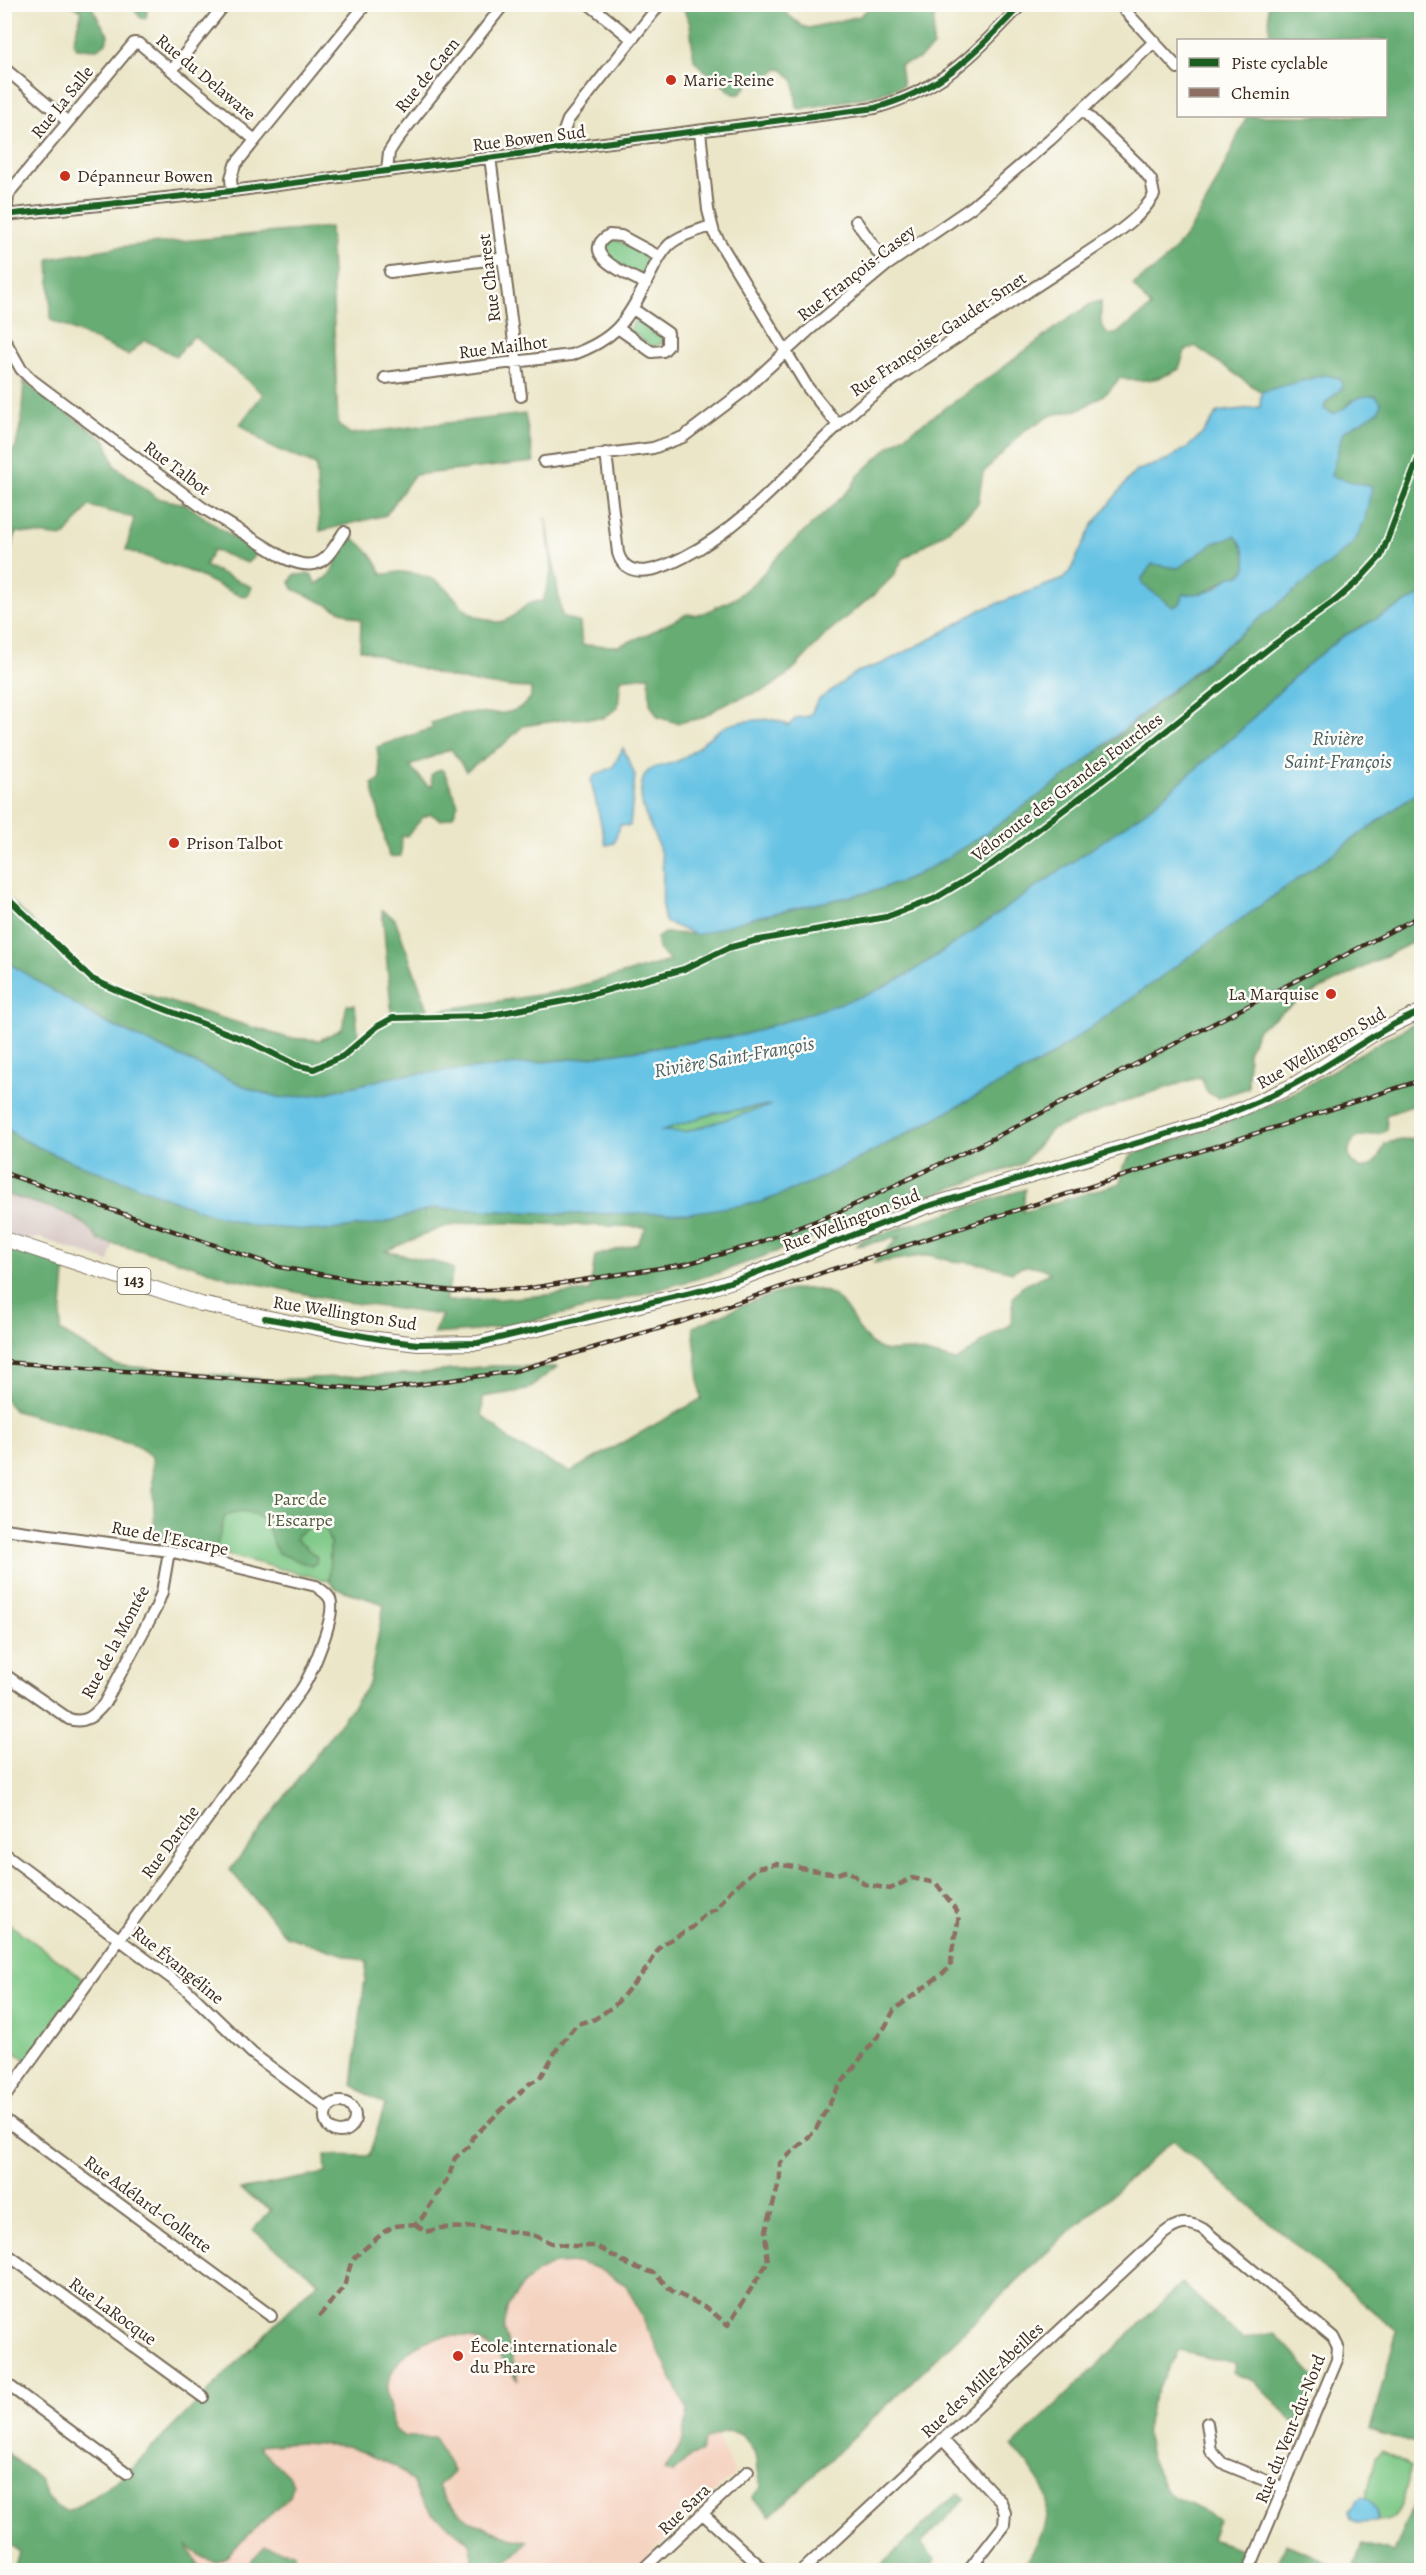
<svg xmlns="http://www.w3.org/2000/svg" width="1426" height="2575" viewBox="0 0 1426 2575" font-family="Alegreya,serif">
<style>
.built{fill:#f5d3c1}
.industrial{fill:#d1c0bc}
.green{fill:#7dc886;stroke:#5c7952;stroke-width:1.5}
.forest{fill:#66ac73;stroke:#506b48;stroke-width:1.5;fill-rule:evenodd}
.water{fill:#66c3e4;stroke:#507681;stroke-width:1.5;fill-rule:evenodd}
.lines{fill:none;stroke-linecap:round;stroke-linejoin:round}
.minor-casing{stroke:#796c5a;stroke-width:14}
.major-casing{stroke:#796c5a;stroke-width:16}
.minor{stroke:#fff;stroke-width:10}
.major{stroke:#fff;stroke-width:14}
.rail-casing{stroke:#3b2a1e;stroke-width:4.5}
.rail{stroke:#fdfcf7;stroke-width:2;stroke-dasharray:7;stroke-linecap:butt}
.quiet{stroke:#8d6e63;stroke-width:4.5;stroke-dasharray:9 4.5;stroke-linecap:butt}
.cycleway-casing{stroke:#fdfcf7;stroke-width:10}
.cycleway{stroke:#1b5e20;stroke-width:6}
.poi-dot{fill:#c8321e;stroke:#fdfcf7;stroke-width:2}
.labels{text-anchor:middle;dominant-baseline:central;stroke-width:5;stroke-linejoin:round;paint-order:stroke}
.shield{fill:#fdfcf7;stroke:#75695f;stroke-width:1.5}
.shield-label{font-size:16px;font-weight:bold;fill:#3b2a1e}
.street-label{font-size:18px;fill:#3b2a1e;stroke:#fdfcf7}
.poi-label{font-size:18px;fill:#3b2a1e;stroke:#fdfcf7;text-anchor:start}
.park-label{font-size:18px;fill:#4f593d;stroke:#fdfcf7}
.water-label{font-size:20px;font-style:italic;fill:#4a6063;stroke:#fdfcf7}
</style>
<rect width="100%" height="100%" fill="#fdfcf7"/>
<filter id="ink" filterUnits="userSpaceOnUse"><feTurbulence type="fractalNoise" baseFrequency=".0167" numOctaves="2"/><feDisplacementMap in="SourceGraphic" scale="12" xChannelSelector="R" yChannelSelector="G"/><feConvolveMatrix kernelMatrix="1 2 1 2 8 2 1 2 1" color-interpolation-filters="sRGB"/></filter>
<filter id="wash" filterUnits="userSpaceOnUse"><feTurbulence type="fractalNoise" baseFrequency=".008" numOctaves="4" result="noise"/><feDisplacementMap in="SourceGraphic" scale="24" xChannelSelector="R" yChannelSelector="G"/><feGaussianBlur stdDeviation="1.35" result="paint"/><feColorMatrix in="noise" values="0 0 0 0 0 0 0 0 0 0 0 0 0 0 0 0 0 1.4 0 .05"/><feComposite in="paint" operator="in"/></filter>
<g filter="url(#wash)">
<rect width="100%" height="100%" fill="#ebe6c8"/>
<!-- built -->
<path class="built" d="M599,2214l136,259 -103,97h-533l-34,-34 272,-275z"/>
<!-- industrial -->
<path class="industrial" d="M5,1168l116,44 -12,50 -69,-24 -33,5 -2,6z"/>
<!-- green -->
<path class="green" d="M614,239l33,16 3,7 -9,13h-3l-27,-15 -7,-9 2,-8z
M637,317l26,19 -1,8 -9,3 -24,-16z
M778,1104l-93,28 -27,-1 57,-18z
M180,1430l189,88 -40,63 -145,-37z
M4,1920l85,63 -59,80 -25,-18z
M1382,2451l29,15c-5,17 -7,61 -34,55v-7l-11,-16 10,-41z"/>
<!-- forest -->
<path class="forest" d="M71,5h24l-3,3 16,27 -2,8 -9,6 -20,-1 -4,-6 9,-31z
M130,5h18l-2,13h-5z
M682,5h94l26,21 7,2 51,-12 12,-11h66l-4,14 -1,28 -14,12 -19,6 3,21 -36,11 -67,12 -3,-1 -3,-27 -11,-11 -5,-1 -12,11 -15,1 -11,13h-6l-36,-29 -4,-5 -4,-36z
M1268,5h153v590l-79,42 -44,36 -60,60 -92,78 -180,125 -59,39 -38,20 -126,40 -160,23 -187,18 -75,18 -38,4 -28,-7 -153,-70 -97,-60 -1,-67 77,76 11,9 33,15 6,-4 157,48 32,2 22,-11 5,-24h8l4,38 19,-17 14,-9 -10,-107 13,9 34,93 128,-20 113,-31 -12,-12 -1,-11 7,-5 33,1 55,-16 122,-27 32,-11 81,-47 123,-90 157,-131 64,-136 20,-75 -10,10 -8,3 -9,-5 1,-5 18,-17 -19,-12 -63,17 -66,-46 -10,5 -6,18c-17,10 -40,15 -59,9l-12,14 -27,17 -29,6 -27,15 -42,43 -5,30 -7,8 -28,23 -40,25 -9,16 -18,18 -48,39 -38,41 -21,15 -45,16 -22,14 -25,5 -19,-6 -8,-13 -1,-28 -28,3 -3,28 -14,11 -36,1 -45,7 -18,17 -39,28 -15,-22 -41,17 18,20h4l-1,-11 9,-6 4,2 14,33 -5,12 -12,4 -10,-6 -8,3 -16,19h-5l-1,20 -12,1 -17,-73 9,-5 -4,-32 56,-19 -2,-5c9,-3 18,-7 28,-9 26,-5 53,9 72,-17v-9c-63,-1 -113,-19 -171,-39l1,-29 -68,-31 -3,-7 4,-7 17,-1 5,10c15,-8 21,-13 20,-31l8,-10 9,-5c14,10 22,20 29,36 7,1 12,-2 18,-2 11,0 27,4 36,9 21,11 21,32 50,38 3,1 9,3 13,3 18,-2 23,-22 44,-21l9,-31 -6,-52 16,98 18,7 2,22 36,1 30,-12 39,-20 8,1 11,-3 28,-13 23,-19 27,-30 41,-37 26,-25 7,-12 32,-30 107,-74 65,-49 29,-19 10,-3v22l6,11h9l35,-27 -18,-22c10,-8 21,-15 30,-23 40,-39 61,-97 84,-146h139v-76h-116z
M330,227l8,198 13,9 174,-20 9,48 -120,13 -28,40 -66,16 -4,-66 -47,-19 -29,-22 23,-30 -69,-58 -18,20 -31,-16 -17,15 -77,-35 -2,-61 70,-12z
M24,382l82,59 9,25 42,32 28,6 72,50 -10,9 -34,-13 -8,16 47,21 -4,9 -10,-1 -47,-23 -65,-22 8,-32 -45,-12 -25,31 -48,-5 -11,39v-107l11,-18 5,-24z
M1235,536c8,6 18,32 5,39 -4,2 -8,0 -13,3 -18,13 -20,16 -43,16l-4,10 -7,3 -31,-23v-6l10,-14 26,4 36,-25z
M1421,790v148l-118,60 -45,31 -10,23v36l-30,10 -11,-6 -6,-15 -58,18 -92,35 -29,34 -111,38 -190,70 -119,33 -61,14 -65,12 -43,3 9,-19 -104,-14 -108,-23 -67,-22 -65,-16c-17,-30 -63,-36 -93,-46v-67l15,11 304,93 59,-8 51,-15 135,6 121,-1 167,-53 191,-102zM476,1222l170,5 -9,17 -42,12 -5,35 -89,8 -56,2 8,-31 -6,-5 -62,-14 58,-24z
M1421,1021v82l-35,12 1,15c-12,9 -35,-1 -38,21 -1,10 5,14 13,18 14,-4 18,-13 23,-26l36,-6v1309l-51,-16 27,-99 -224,-191 -129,115 -273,261 -19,-18 10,-11c-5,-10 -5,-16 -6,-27 -1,-10 -12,-27 -23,-28 -9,-1 -20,4 -28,8l-4,13 -10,3 -18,17 -8,-3 18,-30 5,-29 -62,-126 -27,-16 -19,-6 -26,1 -16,8 -14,11 -17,25 -3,23 15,50c-12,-15 -28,-38 -48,-43 -36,-10 -80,13 -84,52 -2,11 4,16 5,26 1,5 1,9 2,14l11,7h29l19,34 -15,15c13,32 58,49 89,55 -18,21 -27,29 -56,29l2,-14 -3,-13 -37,-29 -14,-17 -7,-16 -17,-15 -48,-20 -46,-3 -43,3 32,32 3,6 -3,12 -66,62 -9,4 -11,-4 -18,-13 16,25h-189l-2,-2 5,-6 3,-10 -5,-5 -9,-5 -1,-92 35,29 10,20 10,10 8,2 21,-10 39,-28 191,-192 -65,-51 18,-20 -31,-20 86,-17 -1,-18 44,1 16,-51 -33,-20 15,-123 -81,-26 -56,-66 139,-186 15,-80 -49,-16 -6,-7 1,-38 -5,-15 -13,-3 -14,9 -2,5 21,18 -1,6 -5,3 -33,-13c-5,-9 -7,-18 -11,-27 -9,-15 -28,-18 -42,-10l-9,33 -61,-12 -3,-80 -18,-13 -119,-33 -11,-12v-150l3,-6 59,19 -6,69 55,34 157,15 150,-7 68,-7 67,1 -30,23 -44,7 -1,18 32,29 56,28 131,-73 -8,-72c36,-14 113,-59 146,-27 14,14 20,36 37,47 12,7 20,3 32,3 15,1 34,8 49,11l35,-26 20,-11 1,-26 9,-12 28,-13c-12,-9 -26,-9 -38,-1l-30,-8 -30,-3 -23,-6 -56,8 27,-26 -43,9 4,-6 164,-51 -2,23 98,-29 2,-17 10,-12c56,-18 112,-35 164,-63 42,-23 81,-51 124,-70z
M1182,2283l60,56 33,-6 40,44 -19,48 -42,-44 -21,-8 3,-9 -57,-13c-23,38 -46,75 -23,119 3,6 6,16 11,21 8,8 40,22 52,28l-7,20 37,13 -21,18h-81l-50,-5 -5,5h-71c14,-22 32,-50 24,-78 -3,-13 -24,-34 -32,-46z
M1421,2485v85h-68l9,-26 32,8z
M958,2493l7,6 -44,45 15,15 -9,11h-51z
M1286,2544l60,26h-72z
M265,2546l29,7 2,12 -6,5h-48z"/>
<!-- water -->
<path class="water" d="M1324,375l15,3 4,9 -18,17 -1,5 9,5c20,-7 17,-20 43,-18l5,6 -2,9 -36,21 -12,44 41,11 -7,32 -6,15 -7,10 -22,19 -110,87 -143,118 -90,65 -52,32 -29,15 -32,11 -122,27 -55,17 -32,-13 -2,-10c-2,-20 3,-45 -4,-64 -7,-22 -22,-41 -17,-65 3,-19 22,-16 36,-22 15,-7 27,-22 41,-31 13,-9 58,-16 69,-4l8,-8 14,-2 7,-15 40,-29 24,-8 54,-27 45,-27 83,-31 7,-8 22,-45 36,-46 8,-9 29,-10 23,-14 16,-15 14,-20 42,-5 1,-15zM1235,536c8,6 18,32 5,39 -2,1 -6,0 -9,1 -6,2 -9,9 -15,12 -10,6 -21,6 -32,6l-4,10 -7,3 -31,-23v-6l10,-14 26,4 36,-25z
M1421,595v195l-373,268 -191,102 -43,21 -52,21 -72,11 -121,1 -135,-6 -51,15 -59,8 -72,-5 -50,-15 -147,-56 -35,-17 -15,-11v-166l97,60 153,70 28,7 38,-4 75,-18 187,-18 160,-23 126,-41 38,-19 59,-39 180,-125 92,-78 60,-60 44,-36zM772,1105l-87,27 -25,-1 55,-18z
M623,748l12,27 -5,51 -10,-1 -6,18 -8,2 -15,-64 3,-5 19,-9z
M1361,2497c10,2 19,16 15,25l-18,1 -7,-4 -2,-8 7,-11z"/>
</g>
<g filter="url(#ink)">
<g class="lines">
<!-- minor casing -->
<g class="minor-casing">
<path id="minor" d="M589,4l43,35
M1119,4l59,64
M4,68l63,53
M172,70l53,-66
M700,131l8,79 6,23 94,155 30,37
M563,148l1,-17 4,-11 92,-116
M490,157l31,239
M387,171l2,-19 7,-11 108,-137
M232,191l-1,-13 4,-13 131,-161
M4,215l228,-24 643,-83c70,-20 98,-53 147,-104
M6,215l2,-19 4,-7 122,-146 6,1 115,96
M856,221l31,44
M390,272l114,-14
M646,284c-14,-8 -70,-29 -37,-49l12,1 39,21
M619,329l33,23 11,-1 5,-5v-13l-35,-24
M4,339l17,30 11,11 171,128 81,50c36,16 42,2 60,-26
M385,378l186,-23c44,-15 56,-34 76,-74 6,-12 12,-26 22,-36 11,-10 28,-14 42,-19
M606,453l12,100c9,31 47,14 66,4 77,-40 126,-114 194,-166 26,-20 55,-37 83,-56 51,-33 102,-66 153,-100 16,-12 29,-22 40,-40l-3,-15 -11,-14 -58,-56
M544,462l109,-14 30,-11 58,-44 67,-62 79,-66 85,-58 78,-67 105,-99
M4,1529l165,22 147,35c5,4 11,7 14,13 7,16 -19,76 -29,91l-297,408
M4,1674l65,45c16,5 25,-3 35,-15l52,-96 6,-16 7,-41
M4,1853l183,137 66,64 74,55
M325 2117a15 15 0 1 1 30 0a15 15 0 1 1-30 0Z
M4,2119l267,197
M4,2252l199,145
M4,2382l123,91
M1207,2423l4,28 11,12 62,25
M942,2439l59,63 4,11 -1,12 -35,45
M703,2514l61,56
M642,2570l106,-99
M803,2570l360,-336c14,-11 24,-14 40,-5l130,108 5,10 -1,13 -88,210"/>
</g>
<!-- major casing -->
<g class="major-casing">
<path id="major" d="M4,1239l197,65 160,33 57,7 60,-1 230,-54 37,-12 180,-70 285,-86 31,-12 51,-23 82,-52 48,-23"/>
</g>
<!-- minor -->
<use href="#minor" class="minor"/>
<!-- major -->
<use href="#major" class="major"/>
<!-- rail casing -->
<g class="rail-casing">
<path id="rail" d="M4,1173l275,94 81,14 94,10 70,-2 162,-25 64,-18 89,-34 147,-70 436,-227
M4,1362l377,28 134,-19 166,-49 146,-51 595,-191"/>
</g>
<!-- rail -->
<use href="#rail" class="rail"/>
<!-- quiet -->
<path class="quiet" d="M319,2316l25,-29 7,-24 4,-6 29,-25 10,-6 21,-2 7,-6 27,-42 6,-18 15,-13 2,-7 57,-54 12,-7 16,-28 20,-25 18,-5 20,-14 33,-38 13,-22 32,-18 12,-13 11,-5 15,-19 26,-22 19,-4 61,10 9,-3 8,4 10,9 26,5 22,-11 24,5 23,31c-2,20 -8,31 -8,53l-57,43 -9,17 -48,62 -22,42 -35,32v16l-15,55 3,28 -40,63 -21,-17 -35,-17 -18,-18 -25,-8 -33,-19h-23l-22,-3 -18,-8 -54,-8 -38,1 -16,4 -10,-8"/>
<!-- cycleway casing -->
<g class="cycleway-casing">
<path id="cycleway" d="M4,215l228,-24 643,-83c70,-20 98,-53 147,-104
M4,894l88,85 33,15 123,47 48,24 18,4 29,-13 35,-30 15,-8 93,-2 89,-17 109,-30 44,-21 26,-7 132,-24 48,-18 57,-34 140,-106 141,-113 63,-45 24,-21 22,-24 41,-107
M265,1318l126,23 27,3 60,-1 230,-54 37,-12 180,-70 285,-86c36,-14 71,-28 104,-48 36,-21 69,-46 108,-62"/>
</g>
<!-- cycleway -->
<use href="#cycleway" class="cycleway"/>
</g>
</g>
<!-- markers -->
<g class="poi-dot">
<circle cx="671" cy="80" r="6"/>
<circle cx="65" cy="176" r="6"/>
<circle cx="174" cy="843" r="6"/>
<circle cx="1331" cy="994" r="6"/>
<circle cx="458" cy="2356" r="6"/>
</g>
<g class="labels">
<!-- shield labels -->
<rect class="shield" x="117.5" y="1268" width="33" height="26" rx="4.5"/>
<g class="shield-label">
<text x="134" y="1281">143</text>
</g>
<!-- street labels -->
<g class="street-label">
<text transform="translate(427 75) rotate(-51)">Rue de Caen</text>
<text transform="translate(206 77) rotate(40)">Rue du Delaware</text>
<text transform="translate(62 102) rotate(-51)">Rue La Salle</text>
<text transform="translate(529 138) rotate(-7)">Rue Bowen Sud</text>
<text transform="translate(856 273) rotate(-38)">Rue François-Casey</text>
<text transform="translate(489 278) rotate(-97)">Rue Charest</text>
<text transform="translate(938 334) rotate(-34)">Rue Françoise-Gaudet-Smet</text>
<text transform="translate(503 347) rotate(-7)">Rue Mailhot</text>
<text transform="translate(177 468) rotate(37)">Rue Talbot</text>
<text transform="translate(1067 787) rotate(-37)">Véloroute des Grandes Fourches</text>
<text transform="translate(1321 1048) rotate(-30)">Rue Wellington Sud</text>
<text transform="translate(851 1220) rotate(-21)">Rue Wellington Sud</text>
<text transform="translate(345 1313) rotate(9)">Rue Wellington Sud</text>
<text transform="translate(170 1538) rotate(11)">Rue de l'Escarpe</text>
<text transform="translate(115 1642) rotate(-62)">Rue de la Montée</text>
<text transform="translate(170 1842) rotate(-54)">Rue Darche</text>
<text transform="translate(178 1965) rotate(39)">Rue Évangéline</text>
<text transform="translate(148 2204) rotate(36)">Rue Adélard-Collette</text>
<text transform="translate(113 2311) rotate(36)">Rue LaRocque</text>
<text transform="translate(982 2380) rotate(-43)">Rue des Mille-Abeilles</text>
<text transform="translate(1290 2429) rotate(-68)">Rue du Vent-du-Nord</text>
<text transform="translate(684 2509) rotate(-44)">Rue Sara</text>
</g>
<!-- poi labels -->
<g class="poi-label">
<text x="683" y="80">Marie-Reine</text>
<text x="77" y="176">Dépanneur Bowen</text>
<text x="186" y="843">Prison Talbot</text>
<text x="1319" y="994" text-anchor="end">La Marquise</text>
<text x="470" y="2346">École internationale<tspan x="470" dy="21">du Phare</tspan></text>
</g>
<!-- park labels -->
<g class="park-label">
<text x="300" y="1499">Parc de<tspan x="300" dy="21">l'Escarpe</tspan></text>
</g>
<!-- water labels -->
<g class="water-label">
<text x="1338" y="738">Rivière<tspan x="1338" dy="23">Saint-François</tspan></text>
<text transform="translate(734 1057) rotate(-10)">Rivière Saint-François</text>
</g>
</g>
<!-- margin -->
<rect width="1426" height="2575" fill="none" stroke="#fdfcf7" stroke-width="24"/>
<!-- legend -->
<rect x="1177" y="39" width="210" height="78" fill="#fdfcf7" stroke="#afa8a0" stroke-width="1.5"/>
<rect x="1189" y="58" width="30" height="9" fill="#1b5e20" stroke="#afa8a0" stroke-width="1.5"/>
<text x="1231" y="69" font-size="18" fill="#3b2a1e">Piste cyclable</text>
<rect x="1189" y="88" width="30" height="9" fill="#8d6e63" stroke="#afa8a0" stroke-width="1.5"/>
<text x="1231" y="99" font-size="18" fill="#3b2a1e">Chemin</text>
</svg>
